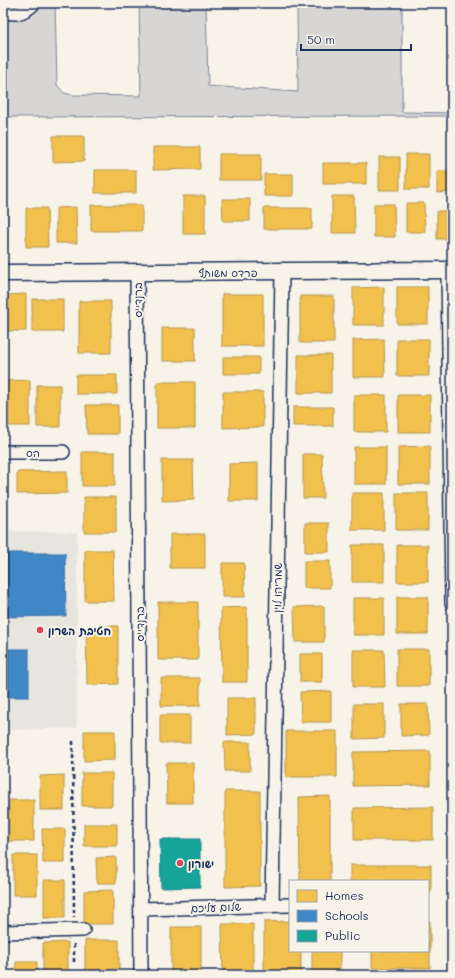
<svg xmlns="http://www.w3.org/2000/svg" width="455" height="978" viewBox="0 0 455 978" font-family="Mali,'Playpen Sans Hebrew',sans-serif">
<style>
.built{fill:#e6e5de}
.green{fill:#d7d6d4;stroke:#798299}
.homes{fill:#f2c14e;stroke:#b29553}
.schools{fill:#3f88c5;stroke:#346da6}
.public{fill:#17a398;stroke:#188087}
.lines{fill:none;stroke-linecap:round;stroke-linejoin:round}
.minor-casing{stroke:#1b2f5e;stroke-width:16}
.tertiary-casing{stroke:#1b2f5e;stroke-width:19}
.path{stroke:#1b2f5e;stroke-width:2.5;stroke-dasharray:4 3;stroke-linecap:butt}
.minor{stroke:#f7f3e8;stroke-width:13}
.tertiary{stroke:#f7f3e8;stroke-width:16}
.poi-dot{fill:#d1495b;stroke:#f7f3e8;stroke-width:1.5}
.labels{text-anchor:middle;dominant-baseline:central;stroke-width:4;stroke-linejoin:round;paint-order:stroke}
.street-label{font-size:11px;fill:#1b2f5e;stroke:#f7f3e8}
.poi-label{font-size:11px;font-weight:bold;fill:#1b2f5e;stroke:#f7f3e8;text-anchor:start}
</style>
<rect width="100%" height="100%" fill="#f7f3e8"/>
<filter id="ink" filterUnits="userSpaceOnUse"><feTurbulence type="fractalNoise" baseFrequency=".025" numOctaves="2"/><feDisplacementMap in="SourceGraphic" scale="8" xChannelSelector="R" yChannelSelector="G"/><feConvolveMatrix kernelMatrix="1 2 1 2 8 2 1 2 1" color-interpolation-filters="sRGB"/></filter>
<g filter="url(#ink)">
<!-- built -->
<path class="built" d="M3,531l74,1v196l-74,2z"/>
<!-- green -->
<path class="green" d="M3,3h52l2,82 7,8 9,2 68,1 -2,-93h67l2,83 90,6 -1,-89h105v109l50,1v3l-449,1v-31l1,-1z"/>
<!-- homes -->
<path class="homes" d="M53,136h31v25l-31,1z
M153,147h47v22l-47,1z
M219,154h42v26h-42z
M406,154h23v35h-23z
M379,157h21v33h-21z
M323,163h43v21h-43z
M95,170h41v23h-41z
M437,171h15v21l-15,1z
M264,174h29v22h-29z
M183,196h22v38h-22z
M332,196h22l1,37h-23z
M222,199h28v22h-27z
M3,203h4v38h-4z
M406,203h18l1,29h-19z
M374,204h20l1,33h-21z
M91,205h51v26h-51z
M76,207l1,36h-21v-35z
M26,208h21l1,39h-22z
M264,208h48v21h-48z
M437,211h15v28h-15z
M384,287v38h-31v-37z
M397,287h31v37h-31z
M26,294v37h-23v-36z
M222,294h41v52h-41z
M300,296h34v47h-34z
M32,299h31v33h-31z
M79,301h32v52h-32z
M162,328h33v33h-33z
M384,339l1,38h-32v-37z
M397,339h32v37h-32z
M298,355h33v38h-33z
M223,357h36v17h-36z
M76,375h41v19h-41z
M30,380v46h-27v-45z
M157,382h38v46h-38z
M37,385h23v42h-23z
M223,392h40v35l-40,1z
M354,395h32v37h-32z
M398,395h32v37h-32z
M86,405h32v29h-31z
M293,407h40v19h-40z
M430,446v38h-32v-37z
M354,447h32v37h-32z
M82,452h33v34h-33z
M303,454h19l1,44h-20z
M162,460h31l1,40 -32,1z
M258,463v38h-29v-37z
M67,471v22l-50,1v-22z
M352,493h32v37h-32z
M396,493h32v37h-32z
M84,497h32v35h-32z
M305,523h24v29h-24z
M170,534h35v34h-35z
M352,545h32v37h-32z
M397,545h31v37h-31z
M85,550h28l1,51h-29z
M304,561h26v27h-26z
M222,563h22l1,34h-23z
M397,597h31v37h-31z
M353,598h31v37h-31z
M158,602h40v58h-40z
M324,606v36h-29l-1,-35z
M247,607v75h-25l-1,-74z
M86,626h32v58l-31,1z
M397,649h32v37h-32z
M353,650h31l1,37h-32z
M300,654h22v28h-22z
M161,678h39v28h-39z
M331,691v31h-30l-1,-30z
M227,698h29v36l-29,1z
M354,704h30v34l-30,1z
M401,704h27l1,31 -28,1z
M160,715h30v28h-30z
M84,731h31v29l-31,1z
M286,731h51v46h-51z
M224,742h26v29h-25z
M430,751v34l-77,1v-34z
M166,763h27v40h-26z
M82,773h30v33h-30z
M64,775v35h-24v-34z
M225,791h35v95l-35,1z
M330,796v85h-30l-1,-84z
M9,800h25v41h-25z
M433,807v33h-79v-32z
M84,824h33v22h-33z
M42,829h23v34h-22z
M13,855h24v40h-24z
M116,857v26h-19l-1,-25z
M350,865h81v27h-3v-11h-78z
M44,880h21v38h-21z
M113,890v34h-29v-33z
M290,921v30h11v24h-37v-53z
M428,921h2v47h-58v-17h56z
M222,924h31v51h-30z
M171,927h30v48h-30z
M85,940h34v29l-34,1z
M68,942v33h-25v-32z
M312,951h28v24h-28z
M16,962h21v13h-21z"/>
<!-- schools -->
<path class="schools" d="M3,553h62l1,63 -63,1z
M3,649h26v48h-26z"/>
<!-- public -->
<path class="public" d="M160,839h40v48l-39,1z"/>
<g class="lines">
<!-- minor casing -->
<g class="minor-casing">
<path id="minor" d="M3,10c11,6 23,2 31,-7
M448,270l4,333
M137,273l4,702
M3,452h60
M272,906l10,-635
M141,909l149,-4
M3,932l80,-2"/>
</g>
<!-- tertiary casing -->
<g class="tertiary-casing">
<path id="tertiary" d="M3,273l449,-3"/>
</g>
<!-- path -->
<path class="path" d="M73,741l1,176
M74,944v18"/>
<!-- minor -->
<use href="#minor" class="minor"/>
<!-- tertiary -->
<use href="#tertiary" class="tertiary"/>
</g>
</g>
<!-- markers -->
<g class="poi-dot">
<circle cx="40" cy="630" r="4"/>
<circle cx="180" cy="863" r="4"/>
</g>
<g class="labels">
<!-- street labels -->
<g class="street-label">
<text x="228" y="272">פרדס משותף</text>
<text transform="translate(137 300) rotate(-90)">ברנדייס</text>
<text x="33" y="452">הס</text>
<text transform="translate(277 588) rotate(-89)">שמריהו לוין</text>
<text transform="translate(139 624) rotate(-90)">ברנדייס</text>
<text transform="translate(216 907) rotate(-2)">שלום עליכם</text>
</g>
<!-- poi labels -->
<g class="poi-label">
<text x="48" y="630">חטיבת השרון</text>
<text x="188" y="863">ישורון</text>
</g>
</g>
<!-- margin -->
<rect width="455" height="978" fill="none" stroke="#f7f3e8" stroke-width="16"/>
<rect x="8" y="8" width="439" height="962" fill="none" stroke="#1b2f5e" stroke-width="1.5" filter="url(#ink)"/>
<!-- legend -->
<rect x="289" y="880" width="140" height="72" fill="#f7f3e8" stroke="#9fa5b1"/>
<rect x="297" y="890" width="20" height="12" fill="#f2c14e" stroke="#9fa5b1"/>
<text x="325" y="900" font-size="12" fill="#1b2f5e">Homes</text>
<rect x="297" y="910" width="20" height="12" fill="#3f88c5" stroke="#9fa5b1"/>
<text x="325" y="920" font-size="12" fill="#1b2f5e">Schools</text>
<rect x="297" y="930" width="20" height="12" fill="#17a398" stroke="#9fa5b1"/>
<text x="325" y="940" font-size="12" fill="#1b2f5e">Public</text>
<!-- scale -->
<path d="M301 44v6h110v-6" fill="none" stroke="#1b2f5e" stroke-width="2"/>
<text x="307" y="44" font-size="12" fill="#1b2f5e" stroke="#f7f3e8" stroke-width="3" paint-order="stroke">50 m</text>
</svg>
